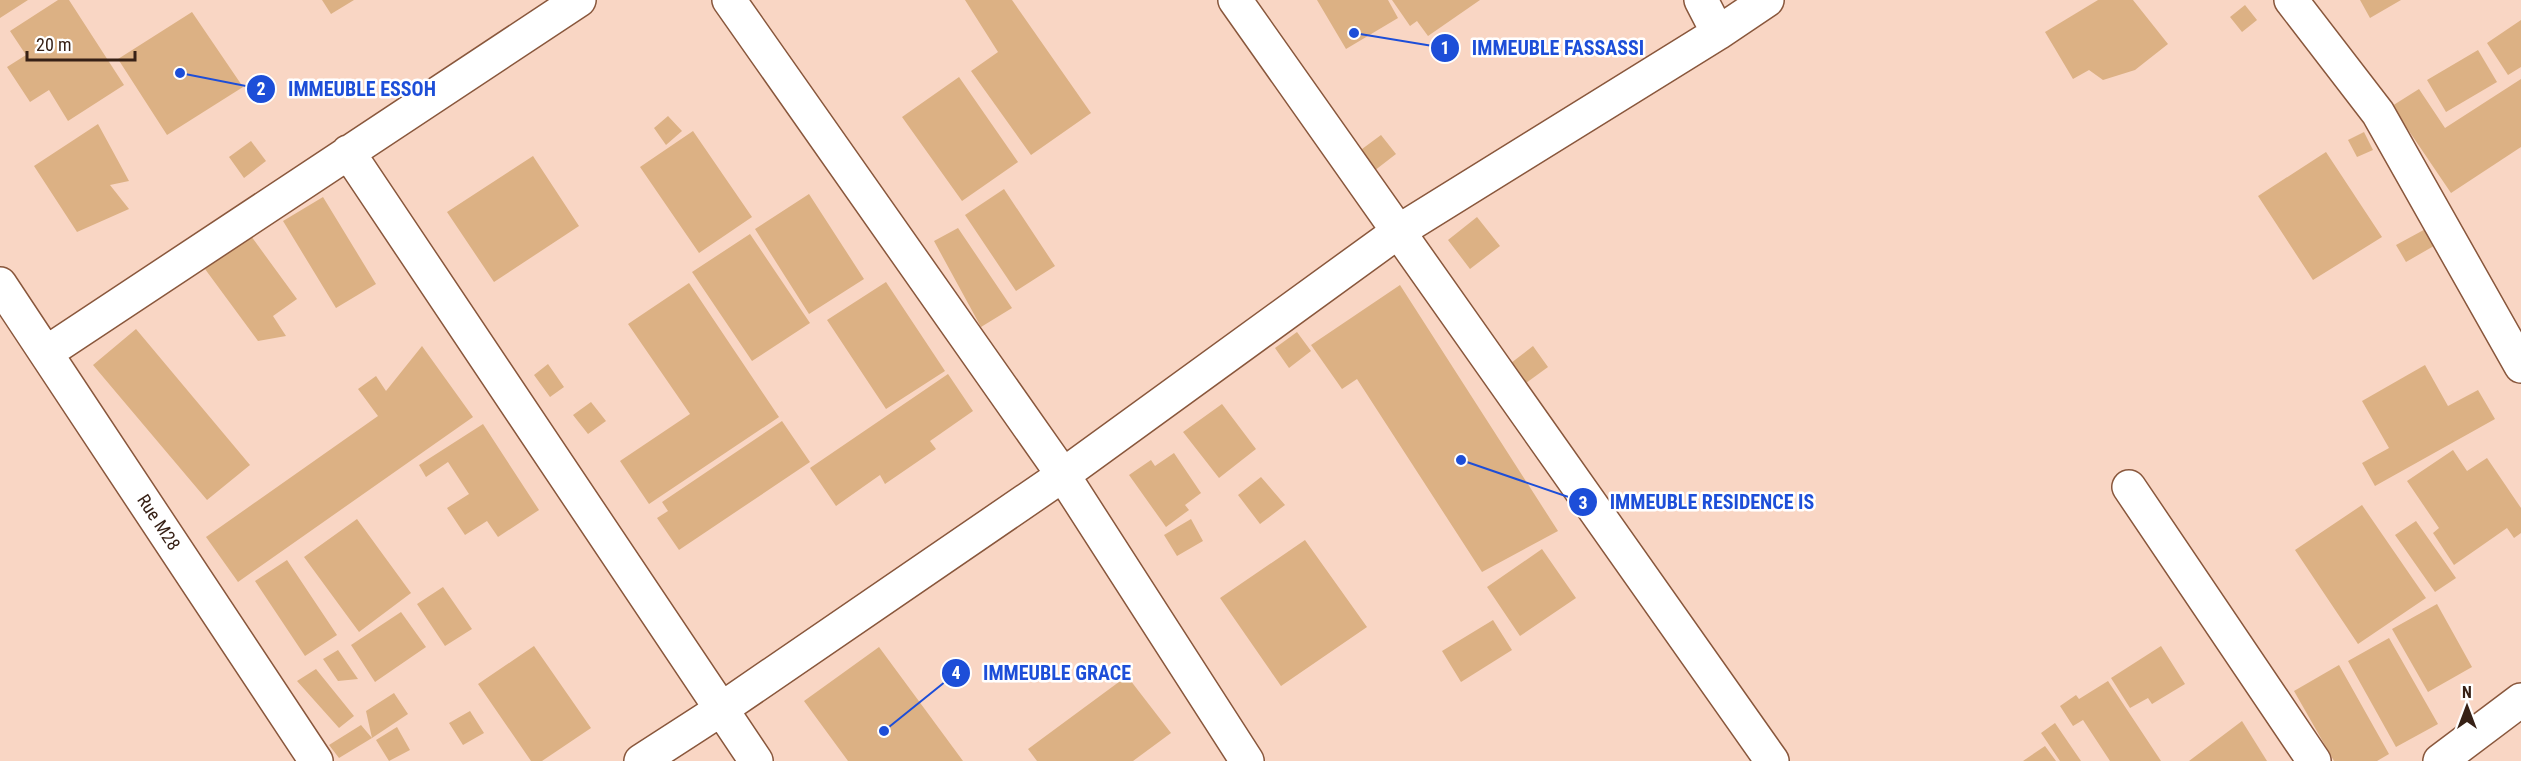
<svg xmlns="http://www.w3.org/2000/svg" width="2521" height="761" viewBox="0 0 2521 761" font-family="'Roboto Condensed',sans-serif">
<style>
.building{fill:#dcb184}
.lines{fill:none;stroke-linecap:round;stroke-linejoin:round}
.street-casing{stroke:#89573c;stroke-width:36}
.street{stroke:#fff;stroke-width:33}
.labels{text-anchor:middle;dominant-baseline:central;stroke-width:5;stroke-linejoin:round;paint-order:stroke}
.street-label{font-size:18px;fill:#372116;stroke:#fff}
.leader{fill:none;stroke:#1d4ed8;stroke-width:2}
.callout-dot{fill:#1d4ed8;stroke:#fff;stroke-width:2}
.mark-label{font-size:18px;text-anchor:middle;font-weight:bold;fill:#fff}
.callout-label{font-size:20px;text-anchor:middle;font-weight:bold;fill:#1d4ed8;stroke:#fff;stroke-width:5;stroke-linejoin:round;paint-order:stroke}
</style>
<rect width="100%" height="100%" fill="#f9d6c4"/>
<!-- building -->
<path class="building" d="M0,0h28l-28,18z
M58,0h11l55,85 -56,36 -19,-31 -19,12 -23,-35 19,-12 -16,-24z
M322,0h32l-23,14z
M965,0h47l79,113 -60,42 -60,-84 27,-19z
M1317,0h71l10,18 -52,31z
M1392,0h88l-52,36 -11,-15 -7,5z
M2098,0h35l35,44 -33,26 -32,10 -14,-10 -16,9 -28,-47z
M2360,0h41l-31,18z
M2245,5l12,15 -15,12 -12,-15z
M192,12l51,75 -76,48 -49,-76z
M2521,20v47l-13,8 -21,-32z
M2478,50l19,32 -51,30 -19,-32z
M959,77l59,85 -56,39 -60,-84z
M2521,79v68l-70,46 -59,-87 27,-17 26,39z
M668,116l14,15 -16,14 -12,-17z
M98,124l31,57 -19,4 19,24 -52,23 -43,-66z
M693,131l59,86 -53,36 -59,-86z
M2364,132l9,18 -16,7 -9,-17z
M1381,135l15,19 -22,17 -16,-19z
M251,141l15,20 -22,17 -15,-21z
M2326,152l56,85 -69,43 -55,-84z
M533,156l46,70 -85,56 -47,-70z
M1004,189l51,77 -39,25 -51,-76z
M809,194l55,85 -55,35 -54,-85z
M323,197l53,87 -40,24 -53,-87z
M1477,217l23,29 -30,23 -22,-29z
M2431,226l8,17 -33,19 -10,-17z
M958,228l54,80 -31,19 -47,-86z
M750,234l60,89 -58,38 -60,-89z
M251,236l46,63 -24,17 13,20 -28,5 -53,-72z
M886,282l59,89 -59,38 -59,-89z
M689,283l90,134 -130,87 -29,-43 70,-47 -62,-90z
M1400,285l158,246 -76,41 -125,-193 -15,10 -31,-44z
M136,329l114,136 -43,35 -114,-135z
M1297,332l14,19 -22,17 -14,-20z
M422,346l51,71 -235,165 -32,-45 172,-121 -20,-27 18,-13 10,15z
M1533,346l15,21 -22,16 -15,-20z
M548,364l16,23 -14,10 -16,-22z
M2425,365l23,41 30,-16 17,29 -120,67 -13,-23 27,-15 -27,-47z
M948,374l25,37 -43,30 6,8 -51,35 -5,-9 -44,31 -26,-38z
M591,402l15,19 -18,13 -15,-19z
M1222,404l34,45 -37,29 -36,-46z
M782,421l28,41 -131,88 -22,-32 11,-7 -6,-9z
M483,424l56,86 -41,27 -11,-16 -22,14 -18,-27 22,-14 -21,-32 -22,15 -7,-12z
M2453,450l14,21 20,-13 34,50v25l-7,5 -7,-10 -53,37 -21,-32 6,-5 -32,-47z
M1174,453l27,40 -16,12 4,5 -23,17 -37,-52 22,-15 4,6z
M1261,477l24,28 -25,19 -22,-29z
M2362,505l64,93 -68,46 -63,-94z
M357,519l54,74 -52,39 -55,-75z
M1191,519l12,22 -26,15 -13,-21z
M2416,521l40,57 -21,14 -40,-57z
M1305,540l62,87 -86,59 -61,-88z
M1542,549l34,49 -56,38 -33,-49z
M287,560l50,75 -32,21 -50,-75z
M443,587l29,42 -27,17 -28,-42z
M2437,604l35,63 -44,25 -36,-63z
M401,612l25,35 -51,35 -24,-37z
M1493,620l19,30 -51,32 -19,-31z
M2389,638l49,86 -42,23 -48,-86z
M534,646l57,82 -49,33h-11l-53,-77z
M2161,646l24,38 -33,20 -4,-6 -18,10 -19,-30z
M879,647l84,114h-115l-44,-60z
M338,650l20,29 -20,2 -15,-22z
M2339,665l50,89 -12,7h-43l-40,-70z
M316,669l38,47 -15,12 -42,-47z
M1127,676l44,57 -38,28h-96l-9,-12z
M2108,681l53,80h-51l-27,-41 -10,6 -13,-20 16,-11 3,4z
M394,693l14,21 -36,24 -33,20 -10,-13 32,-20 11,13 -6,-27z
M470,711l14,22 -21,12 -14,-22z
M2242,721l25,40h-78z
M2055,723l26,38h-21l-19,-28z
M397,727l13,23 -21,11 -13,-21z
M2045,746l11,15h-33z"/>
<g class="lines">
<!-- street casing -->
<g class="street-casing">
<path id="street" d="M729,0l334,475 184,286
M1235,0l537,761
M1701,0l17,33
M2291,0l87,113 143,253
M348,152l408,609
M0,284l316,477
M46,353l533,-353
M2129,487l185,274
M641,761l79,-51 343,-235 336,-244 319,-198 49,-33
M2440,761l81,-61"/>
</g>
<!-- street -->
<use href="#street" class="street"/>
</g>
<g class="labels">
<!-- street labels -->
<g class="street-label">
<text transform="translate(159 522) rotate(57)">Rue M28</text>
</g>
</g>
<!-- callouts -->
<path class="leader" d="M1354 33L1445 48M180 73L261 89M1461 460L1583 502M884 731L956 673"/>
<g class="callout-dot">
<circle cx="1354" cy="33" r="6"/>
<circle cx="180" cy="73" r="6"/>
<circle cx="1461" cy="460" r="6"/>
<circle cx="884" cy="731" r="6"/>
<circle cx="1445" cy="48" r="15"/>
<circle cx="261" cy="89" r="15"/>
<circle cx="1583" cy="502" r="15"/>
<circle cx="956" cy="673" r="15"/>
</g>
<g class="mark-label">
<text x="1445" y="54">1</text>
<text x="261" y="95">2</text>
<text x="1583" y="509">3</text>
<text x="956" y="679">4</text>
</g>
<g class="callout-label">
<text x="1558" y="55">IMMEUBLE FASSASSI</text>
<text x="362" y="96">IMMEUBLE ESSOH</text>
<text x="1712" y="509">IMMEUBLE RESIDENCE IS</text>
<text x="1057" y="680">IMMEUBLE GRACE</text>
</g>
<!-- north arrow -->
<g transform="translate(2467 707)" stroke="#ffffff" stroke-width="4.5" paint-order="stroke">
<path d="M0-4.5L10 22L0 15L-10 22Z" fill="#372116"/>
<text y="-9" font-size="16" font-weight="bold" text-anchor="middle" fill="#372116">N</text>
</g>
<!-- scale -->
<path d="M27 51v9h108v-9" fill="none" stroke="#372116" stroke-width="3"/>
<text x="36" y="51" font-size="18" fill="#372116" stroke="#ffffff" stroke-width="4.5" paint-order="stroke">20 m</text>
</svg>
